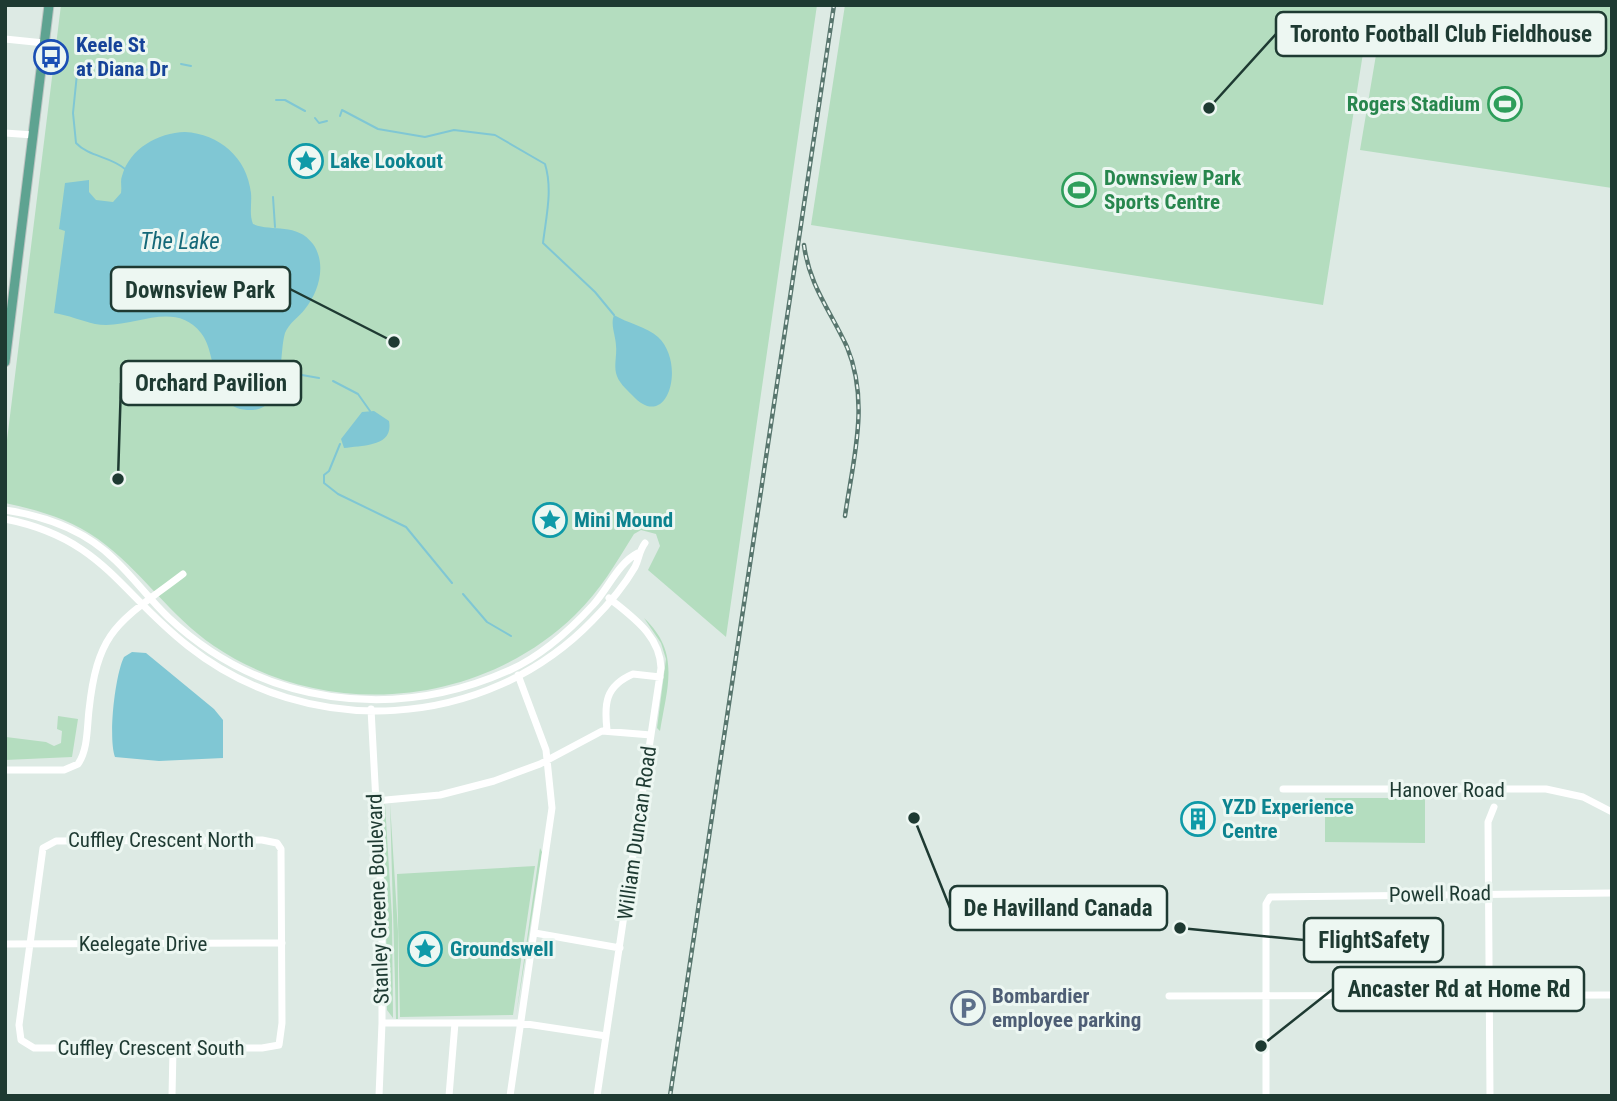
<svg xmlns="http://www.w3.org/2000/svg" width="1617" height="1101" font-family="'Roboto Condensed',sans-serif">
  <rect width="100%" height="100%" fill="#ddeae4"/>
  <path fill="#b4ddbf" d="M61,5H817L726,637L648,570L660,546L656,534L641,530L634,534C616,563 600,591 575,615C479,708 325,721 214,646C170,616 141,570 98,539C70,519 38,510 5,503V456Z
    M845,5H1612V188L1360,150L1377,49L1367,28L1323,305L811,225Z
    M644,618C681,653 667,687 660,731L657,728L666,659L661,643Z
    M58,716L78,719L72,757L5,760L6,737L46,742L54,746L61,743L62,731L57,729Z
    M1325,798H1425V843L1325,842Z
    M390,803L398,931V1019H396Z
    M385,804L392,917L393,1018L387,1010L386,909L380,810Z
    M540,848L542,852L516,1016Z
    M535,866L513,1015L400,1017L397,874Z"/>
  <path fill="#80c7d4" d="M185,132C219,134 247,157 251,193C252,204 249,214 253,224C271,232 297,222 313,244C327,264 319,292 305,309C299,317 289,323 285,333C278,357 287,413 247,410C208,407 219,355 201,333C173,298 131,331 95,324C82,321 68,315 54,313L65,231L59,229L65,183L89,180V192L96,200L113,202L121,193C122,186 120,181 122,176C130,148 158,133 185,132Z
    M614,315C627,323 647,327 658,337C687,364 667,434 632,395C626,389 618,382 616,373C614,365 617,355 616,346C616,336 610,325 614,315Z
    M374,411L389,421C394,447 362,445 344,448L341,439L362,412Z
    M132,652L146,653L214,709L223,720V758L159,761L115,757C108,738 115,675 124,657Z"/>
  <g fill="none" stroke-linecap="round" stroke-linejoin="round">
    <path stroke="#80c7d4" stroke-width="2" d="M181,64L191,66
      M276,100H285L305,111
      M340,116L342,110L378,129L425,137L454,130L495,135L545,164C553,190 546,217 543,243L595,292L614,315
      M315,118L319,123L327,121
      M125,169C110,156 89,157 76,143L73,113L78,64L122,72L163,68
      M273,197L275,227
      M279,371L319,378
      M333,381L358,394L370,411
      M340,444L329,471L324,475V483L338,494L406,527L452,583
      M463,594L487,622L511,636"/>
    <g stroke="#bcc4c2" stroke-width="11">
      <path id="major" d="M5,362L49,5"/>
    </g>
    <path stroke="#fff" stroke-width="7" d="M5,39L44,43
      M5,133L33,135
      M5,510C45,516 86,531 115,560C134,578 150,600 169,618C263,706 394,722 510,670C541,656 570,630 593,605C608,589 618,563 638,553
      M5,519C102,538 119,592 188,646C308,741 485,731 592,621C608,605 624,586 635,567C639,559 639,551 645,543
      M371,709L382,914V1023L379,1096
      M607,730C604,704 605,686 633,674L660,677
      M5,770H64L78,764C88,750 87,727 89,710C98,627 120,622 183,574
      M1283,789H1546L1583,797L1612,812
      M375,801L440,795L494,781L540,764L602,731L651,735
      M262,840L277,843L281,849L282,1023L279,1045L262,1048H34L21,1040L19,1025L43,848L56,841Z
      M535,933L620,948
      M5,944L282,943
      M1169,996L1612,995
      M382,1023H520L606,1036
      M172,1096L173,1049
      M449,1096L455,1023
      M510,1096L552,808L546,750L518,675
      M597,1096L661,668C660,635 632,617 609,598
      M1266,1096V904L1270,897L1612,893
      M1490,1096L1488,822L1494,807"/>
    <use href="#major" stroke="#5ea391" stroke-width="9"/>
    <g stroke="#58766e" stroke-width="4.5">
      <path id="rail" d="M804,245C809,285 831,312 847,347C870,402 853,460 845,516
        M670,1096L834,5"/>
    </g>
    <use href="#rail" stroke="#edf7f2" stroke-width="2" stroke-dasharray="5" stroke-linecap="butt"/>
  </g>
  <defs>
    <g id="bus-ring" transform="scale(1.75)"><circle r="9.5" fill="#edf7f2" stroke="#1a4fb4" stroke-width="1.5"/><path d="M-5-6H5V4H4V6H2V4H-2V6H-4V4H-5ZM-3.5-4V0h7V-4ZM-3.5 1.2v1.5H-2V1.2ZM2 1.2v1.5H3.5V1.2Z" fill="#1a4fb4"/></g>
    <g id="stadium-ring" transform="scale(1.75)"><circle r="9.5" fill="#edf7f2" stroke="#2e9e5b" stroke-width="1.5"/><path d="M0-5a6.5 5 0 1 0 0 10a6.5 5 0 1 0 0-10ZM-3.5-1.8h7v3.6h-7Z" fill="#2e9e5b"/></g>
    <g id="sight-ring" transform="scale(1.75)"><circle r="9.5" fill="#edf7f2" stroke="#0f9aa8" stroke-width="1.5"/><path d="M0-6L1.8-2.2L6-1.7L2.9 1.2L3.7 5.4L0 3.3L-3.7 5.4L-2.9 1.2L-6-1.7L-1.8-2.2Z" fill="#0f9aa8"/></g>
    <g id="building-ring" transform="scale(1.75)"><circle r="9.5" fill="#edf7f2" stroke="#0f9aa8" stroke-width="1.5"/><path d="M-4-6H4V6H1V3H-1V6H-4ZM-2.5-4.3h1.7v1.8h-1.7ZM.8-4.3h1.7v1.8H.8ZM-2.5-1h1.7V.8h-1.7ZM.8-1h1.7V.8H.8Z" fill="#0f9aa8"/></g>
    <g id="parking-ring" transform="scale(1.75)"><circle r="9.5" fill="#edf7f2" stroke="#5c6f8a" stroke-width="1.5"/><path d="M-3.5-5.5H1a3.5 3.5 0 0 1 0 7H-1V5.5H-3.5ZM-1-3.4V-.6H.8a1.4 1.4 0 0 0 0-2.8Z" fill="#5c6f8a"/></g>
  </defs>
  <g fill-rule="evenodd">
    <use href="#bus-ring" x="51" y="57"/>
    <use href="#stadium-ring" x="1505" y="104"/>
    <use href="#sight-ring" x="306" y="161"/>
    <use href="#stadium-ring" x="1079" y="190"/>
    <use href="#sight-ring" x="550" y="520"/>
    <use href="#building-ring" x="1198" y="819"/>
    <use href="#sight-ring" x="425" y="949"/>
    <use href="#parking-ring" x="968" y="1008"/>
  </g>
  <g text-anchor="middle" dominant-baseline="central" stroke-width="6" stroke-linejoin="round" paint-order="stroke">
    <g font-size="21" font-weight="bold" fill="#164399" stroke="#edf7f2" text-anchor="start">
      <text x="76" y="45">Keele St<tspan x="76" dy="24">at Diana Dr</tspan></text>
    </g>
    <g font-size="21" font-weight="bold" fill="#27864d" stroke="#edf7f2" text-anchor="end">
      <text x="1480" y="104">Rogers Stadium</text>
      <text x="1104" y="178" text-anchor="start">Downsview Park<tspan x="1104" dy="24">Sports Centre</tspan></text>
    </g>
    <g font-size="21" font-weight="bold" fill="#0d838f" stroke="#edf7f2" text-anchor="start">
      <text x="330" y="161">Lake Lookout</text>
      <text x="574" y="520">Mini Mound</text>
      <text x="1222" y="807">YZD Experience<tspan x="1222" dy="24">Centre</tspan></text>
      <text x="450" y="949">Groundswell</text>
    </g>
    <g font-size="21" fill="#1e3a32" stroke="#edf7f2">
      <text x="1447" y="790">Hanover Road</text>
      <text transform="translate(637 833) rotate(-82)">William Duncan Road</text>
      <text x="161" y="840">Cuffley Crescent North</text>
      <text transform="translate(1440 894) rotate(-1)">Powell Road</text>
      <text transform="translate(378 899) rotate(-92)">Stanley Greene Boulevard</text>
      <text x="143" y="944">Keelegate Drive</text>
      <text x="151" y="1048">Cuffley Crescent South</text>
    </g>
    <g font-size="21" font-weight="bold" fill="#4e5e75" stroke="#edf7f2" text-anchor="start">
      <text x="992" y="996">Bombardier<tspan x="992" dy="24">employee parking</tspan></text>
    </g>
    <g font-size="23" font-style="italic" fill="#156979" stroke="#edf7f2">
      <text x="180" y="241">The Lake</text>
    </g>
  </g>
  <path fill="none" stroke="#1e3a32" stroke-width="2.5" d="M1209 108L1276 34M394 342L290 289M118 479L121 383M914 818L950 908M1180 928L1304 940M1261 1046L1333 989"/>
  <g fill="#1e3a32" stroke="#edf7f2" stroke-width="2.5">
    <circle cx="1209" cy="108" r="7"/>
    <circle cx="394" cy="342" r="7"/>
    <circle cx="118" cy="479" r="7"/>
    <circle cx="914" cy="818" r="7"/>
    <circle cx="1180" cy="928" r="7"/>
    <circle cx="1261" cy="1046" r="7"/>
  </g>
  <g fill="#edf7f2" stroke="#1e3a32" stroke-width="2.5">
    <rect x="1276" y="12" width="330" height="44" rx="7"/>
    <rect x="111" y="267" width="179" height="44" rx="7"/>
    <rect x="121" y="361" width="180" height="44" rx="7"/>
    <rect x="950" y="886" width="217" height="44" rx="7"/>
    <rect x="1304" y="918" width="139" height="44" rx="7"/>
    <rect x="1333" y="967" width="251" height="44" rx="7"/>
  </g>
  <g font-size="23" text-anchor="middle" font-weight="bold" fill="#1e3a32">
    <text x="1441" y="42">Toronto Football Club Fieldhouse</text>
    <text x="200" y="298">Downsview Park</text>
    <text x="211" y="391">Orchard Pavilion</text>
    <text x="1058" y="916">De Havilland Canada</text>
    <text x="1374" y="948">FlightSafety</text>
    <text x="1459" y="997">Ancaster Rd at Home Rd</text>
  </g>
  <rect width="1617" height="1101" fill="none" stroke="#1e3a32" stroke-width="14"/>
</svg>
